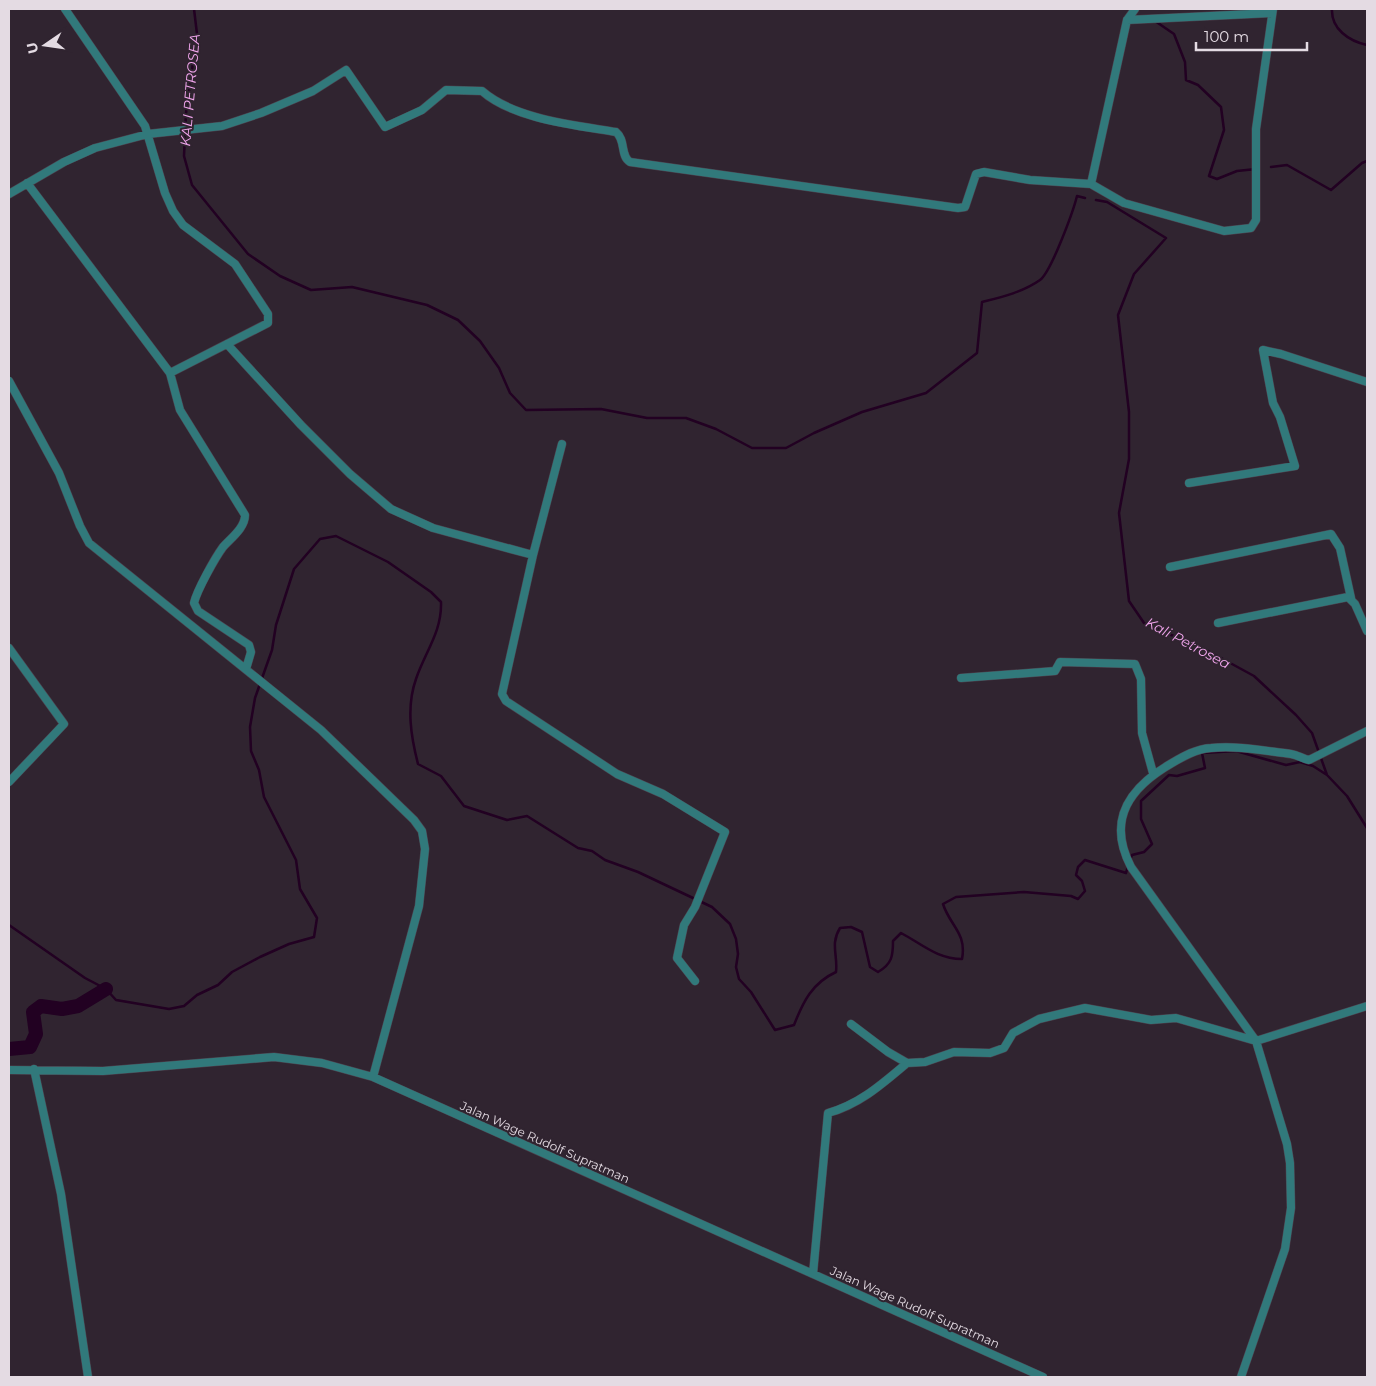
<svg xmlns="http://www.w3.org/2000/svg" width="1376" height="1386" font-family="Montserrat,sans-serif">
  <rect width="100%" height="100%" fill="#302430"/>
  <g fill="none" stroke-linecap="round" stroke-linejoin="round">
    <path stroke="#220122" stroke-width="2.5" d="M194,9L197,34L186,113L184,156L192,185L248,254L280,276L311,290L352,287L427,305L458,320L480,341L499,368L510,393L526,410L601,409L647,418H686L716,429L752,448H786L814,433L862,412L926,393L977,353L982,302C1002,297 1023,292 1040,280C1051,272 1073,212 1077,196L1085,198
      M1332,9C1331,29 1349,41 1367,45
      M1155,21L1174,34L1185,62L1186,80L1198,85L1221,107L1224,130L1209,176L1217,179L1237,171L1256,169
      M1271,167L1287,165L1331,190L1362,163L1367,161
      M1096,200L1107,202L1166,238L1134,274L1118,315L1129,412V459L1119,513L1129,601L1144,623L1210,652L1254,676L1296,715L1312,733L1327,775L1347,796L1367,828
      M1130,860L1132,855L1144,852L1152,844L1141,819V801L1169,775L1177,776L1205,768L1202,753L1236,751L1286,765L1300,762L1313,766L1327,775
      M9,925L85,978L106,989L116,1000L169,1009L184,1006L197,995L218,985L232,972L260,957L289,944L314,937L317,918L300,889L296,860L264,797L259,770L251,751L250,727L255,698L272,650L276,625L294,569L320,539L336,536L388,562L431,592L441,602C442,632 425,652 416,679C406,707 411,737 418,764L441,776L464,806L507,820L527,816L578,848L592,851L605,860L638,872L712,907L730,924L736,939L738,954L736,967L739,979L751,992L775,1030L794,1025C803,1002 812,983 836,972C838,955 830,944 840,928L851,927L862,932L870,967L878,972C892,964 893,956 893,941L901,933C922,944 937,959 962,959C967,933 950,926 943,904L956,897L1024,892L1071,896L1078,899L1085,891L1082,881L1076,875L1078,867L1085,860L1126,873L1128,866"/>
    <path stroke="#220122" stroke-width="14" d="M9,1049L30,1047L36,1034L33,1012L41,1006L62,1009L78,1006L106,989"/>
    <g stroke="#4d414d" stroke-width="9">
      <path id="minor" d="M1127,20L1272,13
        M27,183L170,373L268,323V314L235,264L183,225L173,211L165,193L145,126L65,9
        M1091,184L1127,20L1135,9
        M9,194L64,162L95,148L148,134L222,126L261,113L313,91L346,70L385,127L422,110L446,90L482,91C514,119 574,125 616,132C626,140 620,156 630,162L958,208L965,207L976,174L984,172L1030,180L1091,184L1124,203L1224,231L1251,228L1256,220V129L1273,9
        M227,344L301,425L350,474L391,509L433,528L533,555
        M170,373L180,410L245,515C245,528 231,538 223,547C215,558 197,590 194,603L198,611L249,645L251,652L246,669
        M9,381L59,473L80,526L89,543L321,730L414,820L422,831L425,849L419,906L373,1077
        M562,444L533,555L502,694L506,701L617,774L663,794L725,832L695,907L684,925L677,958L695,981
        M1189,483L1295,466L1280,417L1273,403L1263,350L1281,354L1367,382
        M1170,567L1331,534L1340,548L1351,598
        M1218,623L1348,597L1355,604L1367,631
        M9,648L64,724L9,782
        M961,678L1055,671L1060,662L1135,664L1141,679L1142,733L1153,773
        M851,1024L888,1052L907,1063L925,1062L954,1052L990,1053L1004,1048L1013,1033L1039,1019L1085,1008L1151,1020L1176,1018L1256,1041L1367,1006
        M34,1069L61,1194L88,1377
        M9,1070L103,1071L274,1057L322,1063L373,1077L1043,1377
        M813,1274L828,1113C860,1104 882,1084 907,1063
        M1241,1377L1285,1249L1291,1208L1290,1163L1287,1144L1256,1041L1131,867C1106,819 1130,787 1172,763C1184,756 1196,749 1211,748C1236,745 1266,751 1291,754C1298,755 1303,759 1309,760L1367,731"/>
    </g>
    <use href="#minor" stroke="#31797b" stroke-width="8"/>
  </g>
  <g text-anchor="middle" dominant-baseline="central" stroke-width="4" stroke-linejoin="round" paint-order="stroke">
    <g font-size="12" fill="#e4dbe3" stroke="#302430">
      <text transform="translate(545 1142) rotate(24)">Jalan Wage Rudolf Supratman</text>
      <text transform="translate(915 1307) rotate(24)">Jalan Wage Rudolf Supratman</text>
    </g>
    <g font-size="14" font-style="italic" fill="#f2a6ee" stroke="#302430">
      <text transform="translate(190 90) rotate(-85)">KALI PETROSEA</text>
      <text transform="translate(1188 643) rotate(28)">Kali Petrosea</text>
    </g>
  </g>
  <rect width="1376" height="1386" fill="none" stroke="#e4dbe3" stroke-width="20"/>
  <g transform="translate(45 45) rotate(257)" stroke="#302430" stroke-width="4" paint-order="stroke">
  <path d="M0-4L9 19L0 12L-9 19Z" fill="#e4dbe3"/>
  <text y="-8" font-size="14" font-weight="bold" text-anchor="middle" fill="#e4dbe3">U</text>
  </g>
  <path d="M1196 42v8h111v-8" fill="none" stroke="#e4dbe3" stroke-width="2.5"/>
  <text x="1204" y="42" font-size="15" fill="#e4dbe3" stroke="#302430" stroke-width="4" paint-order="stroke">100 m</text>
</svg>
